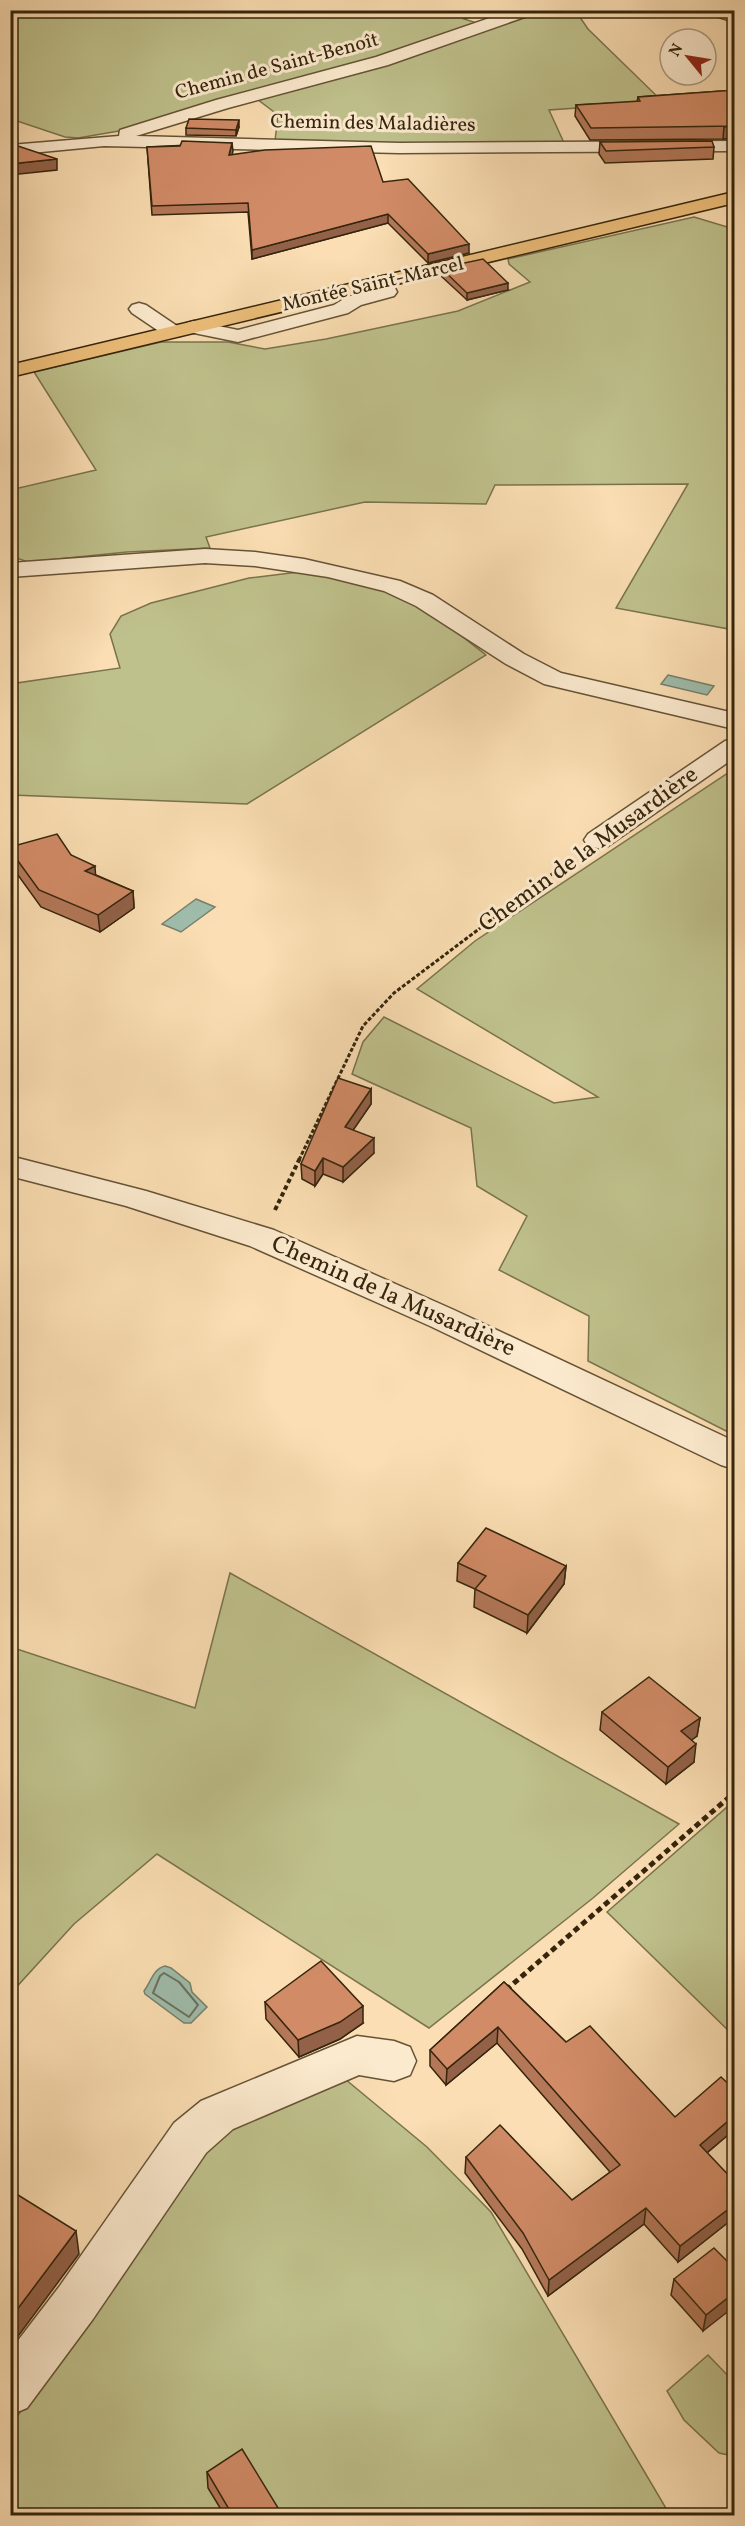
<svg xmlns="http://www.w3.org/2000/svg" width="745" height="2526" font-family="Vollkorn,serif">
  <rect width="100%" height="100%" fill="#fbdeb3"/>
  <filter id="stains"><feTurbulence type="fractalNoise" baseFrequency=".00333" numOctaves="4"/><feColorMatrix values="0 0 0 0 .2 0 0 0 0 .09 0 0 0 0 .02 0 0 0 .5 -.17"/></filter>
  <radialGradient id="worn" r=".72"><stop offset=".6" stop-color="#630" stop-opacity="0"/><stop offset="1" stop-color="#630" stop-opacity=".3"/></radialGradient>
  <path fill="#bfc18c" stroke="#7a734c" stroke-width="1.5" d="M575,10L588,29L663,102L549,110L565,145L275,141L278,115L257,99L357,71L542,11Z
    M11,11H488L464,19L477,23L440,39L119,131L78,138L65,137L11,119Z
    M694,217L734,229V630L616,608L688,484L495,485L486,504L365,502L206,537L210,548L127,552L28,562L11,556L10,490L96,470L34,372L161,342H228L265,349L326,339L458,311L530,282L509,264L508,259Z
    M307,571C340,579 375,584 406,599C435,614 460,635 486,655L247,804L11,795L10,684L120,668L110,634L121,616L151,603L249,578Z
    M734,769V1435L588,1361L589,1316L499,1270L527,1216L477,1186L471,1128L352,1074L363,1042L384,1017L554,1103L598,1097L417,989L475,941Z
    M230,1573L679,1824L593,1898L429,2028L157,1854L74,1924L11,1993V1647L195,1708Z
    M734,1801V2036L607,1912Z
    M339,2074L427,2147L491,2212L670,2515L11,2516V2425L218,2135Z
    M708,2355L734,2382V2456L719,2453L684,2420L667,2391Z"/>
  <path fill="#9fbcab" stroke="#75806b" stroke-width="1.5" d="M668,675L714,686L707,695L661,684Z
    M196,899L215,907L181,932L162,924Z
    M165,1966L171,1968L190,1983L192,1992L207,2007L191,2023H184L145,1994L144,1991C151,1982 153,1969 165,1966Z"/>
  <g fill="none" stroke-linecap="round" stroke-linejoin="round">
    <path stroke="#6a705c" stroke-width="2" d="M164,1973L179,1982L198,2005L189,2017L153,1993L160,1976Z"/>
    <g stroke="#665336" stroke-width="3">
      <path id="minor" d="M513,10H538L536,13L388,65L228,108L136,136L399,143L734,141V151L399,153L104,146L10,155V145L119,136L120,130L216,100L376,57Z
        M705,10L734,12V22L707,13Z
        M383,276L390,278L397,292L394,296L361,305L348,313L245,340L238,342L194,333L187,331L184,327L187,323L194,321L238,330L334,305L347,297L376,289L373,282L376,278Z
        M139,303L146,305L180,328L183,332L180,336H166L132,313L129,309L132,305Z
        M205,549L255,552L304,559L400,581L433,595L524,654L561,673L734,713V729L544,684L506,664L416,606L384,591L328,577L255,566L205,563L10,577V563Z
        M734,739V758L608,846L598,848L588,846L584,840L588,834L725,741Z
        M10,1156L146,1191L274,1230L454,1310L734,1441V1469L721,1465L430,1326L250,1246L126,1206L10,1176Z
        M357,2036L394,2041L410,2047L416,2061L410,2075L394,2081L359,2075L233,2129L206,2153L93,2319L27,2408L10,2415V2351L59,2287L174,2123L201,2101Z"/>
    </g>
    <g stroke="#35250c" stroke-width="3">
      <path id="major" d="M734,192V203L10,377V365Z"/>
    </g>
    <path stroke="#35250c" stroke-width="3" stroke-dasharray="4 2" stroke-linecap="butt" d="M299,1160L363,1026L394,993L572,859"/>
    <path stroke="#35250c" stroke-width="4" stroke-dasharray="4.5 3" stroke-linecap="butt" d="M275,1210L300,1158"/>
    <path stroke="#35250c" stroke-width="5" stroke-dasharray="6 4" stroke-linecap="butt" d="M506,1990L734,1793"/>
    <use href="#minor" fill="#fceace" fill-rule="evenodd"/>
    <use href="#major" fill="#eebf7a" fill-rule="evenodd"/>
  </g>
  <path fill="#b47859" stroke="#35250c" stroke-width="1.5" d="M735,90V138L723,139L590,140L575,116L576,105L637,102L638,97Z
    M239,127L236,136L186,135V128Z
    M600,142L714,147L713,159L605,163L599,154Z
    M232,143V155L383,182L469,253L428,263L388,223L252,259L248,212L152,215L147,147Z
    M441,268L508,290L467,300L441,276Z
    M10,847L71,855L96,875L133,891L134,908L100,932L41,907L10,864Z
    M371,1089V1104L353,1130L374,1153L343,1182L323,1174L315,1186L302,1179L301,1164Z
    M458,1563L566,1566L564,1584L527,1633L474,1607L475,1589L457,1581Z
    M602,1712L700,1718L697,1736L691,1740L694,1762L666,1784L600,1730Z
    M504,1982L566,2042L675,2117L735,2090V2129L707,2153L735,2182V2217L678,2262L644,2224L548,2296L522,2249L465,2173L466,2157L572,2200L610,2172L497,2043L446,2085L430,2066V2050Z
    M265,2002L363,2023L340,2039L299,2057L266,2019Z
    M735,2269L703,2331L671,2295L674,2279Z
    M207,2472L283,2516H225L208,2488Z"/>
  <path fill="#926148" stroke="#35250c" stroke-width="1.5" d="M239,120V127L236,136V130Z
    M735,126V138L723,139L724,127Z
    M232,143L233,151L230,164L229,155Z
    M57,159V170L10,175V164Z
    M388,214V223L252,259V250Z
    M469,244V253L428,263V254Z
    M508,283V290L467,300V293Z
    M95,866L96,882L85,871Z
    M133,891L134,908L100,932L98,915Z
    M371,1089V1104L345,1142V1127Z
    M374,1138V1153L343,1182V1167Z
    M323,1158V1174L315,1186V1171Z
    M566,1566L564,1584L527,1633L528,1615Z
    M700,1718L697,1736L679,1749L681,1731Z
    M696,1744L694,1762L666,1784L668,1767Z
    M363,2006V2023L340,2039L299,2057L298,2040Z
    M498,2027L497,2043L446,2085L447,2069Z
    M735,2115V2129L697,2161L700,2145Z
    M735,2204V2217L678,2262L680,2246Z
    M646,2208L644,2224L548,2296L549,2280Z
    M76,2231L79,2254L10,2347V2319Z
    M735,2292V2306L703,2331L706,2315Z"/>
  <path fill="#d18b67" stroke="#35250c" stroke-width="1.5" d="M735,90V126L591,128L576,105L640,101L638,97Z
    M189,119L239,120L236,130L186,128Z
    M182,141L232,143L229,155L265,150L371,146L383,182L408,179L469,244L428,254L388,214L252,250L248,203L152,206L147,147L180,146Z
    M712,141L714,147L606,151L600,142Z
    M10,146H18L57,159L10,164Z
    M483,259L508,283L467,293L441,268Z
    M57,834L71,855L95,866L85,871L133,891L98,915L39,890L10,850V847Z
    M338,1078L371,1089L345,1127L374,1138L343,1167L323,1158L315,1171L301,1164Z
    M486,1528L566,1566L528,1615L475,1589L486,1576L458,1563Z
    M649,1677L700,1718L681,1731L696,1744L668,1767L602,1712Z
    M321,1961L363,2006L340,2022L298,2040L265,2002Z
    M504,1982L566,2042L590,2026L675,2117L721,2077L735,2090V2115L700,2145L735,2182V2204L680,2246L646,2208L549,2280L523,2233L466,2157L500,2125L572,2200L620,2165L498,2027L447,2069L430,2050Z
    M10,2190L76,2231L10,2319Z
    M714,2248L735,2269V2292L706,2315L674,2279Z
    M242,2449L283,2516H233L207,2472Z"/>
  <g text-anchor="middle" dominant-baseline="central" stroke-width="6" stroke-linejoin="round" paint-order="stroke">
    <g font-size="20" fill="#35250c" stroke="#fceace">
      <text transform="translate(277 67) rotate(-15)">Chemin de Saint-Benoît</text>
      <text transform="translate(373 124) rotate(1)">Chemin des Maladières</text>
      <text transform="translate(373 285) rotate(-13)">Montée Saint-Marcel</text>
    </g>
    <g font-size="24" fill="#35250c" stroke="#fceace">
      <text transform="translate(589 850) rotate(-36)">Chemin de la Musardière</text>
      <text transform="translate(393 1297) rotate(24)">Chemin de la Musardière</text>
    </g>
  </g>
  <rect width="745" height="2526" fill="none" stroke="#fbdeb3" stroke-width="36"/>
  <rect x="12" y="12" width="721" height="2502" fill="none" stroke="#35250c" stroke-width="3"/>
  <rect x="18" y="18" width="709" height="2490" fill="none" stroke="#35250c" stroke-width="1.5"/>
  <g transform="translate(688 57) rotate(300)"><circle r="28" fill="#fceace" stroke="#ac9b80" stroke-width="1.5"/>
  <path d="M0-4.5L10 22L0 15L-10 22Z" fill="#8f2418"/>
  <text y="-9" font-size="16" font-weight="bold" text-anchor="middle" fill="#35250c">N</text>
  </g>
  <rect width="100%" height="100%" filter="url(#stains)"/>
  <rect width="100%" height="100%" fill="url(#worn)"/>
</svg>
